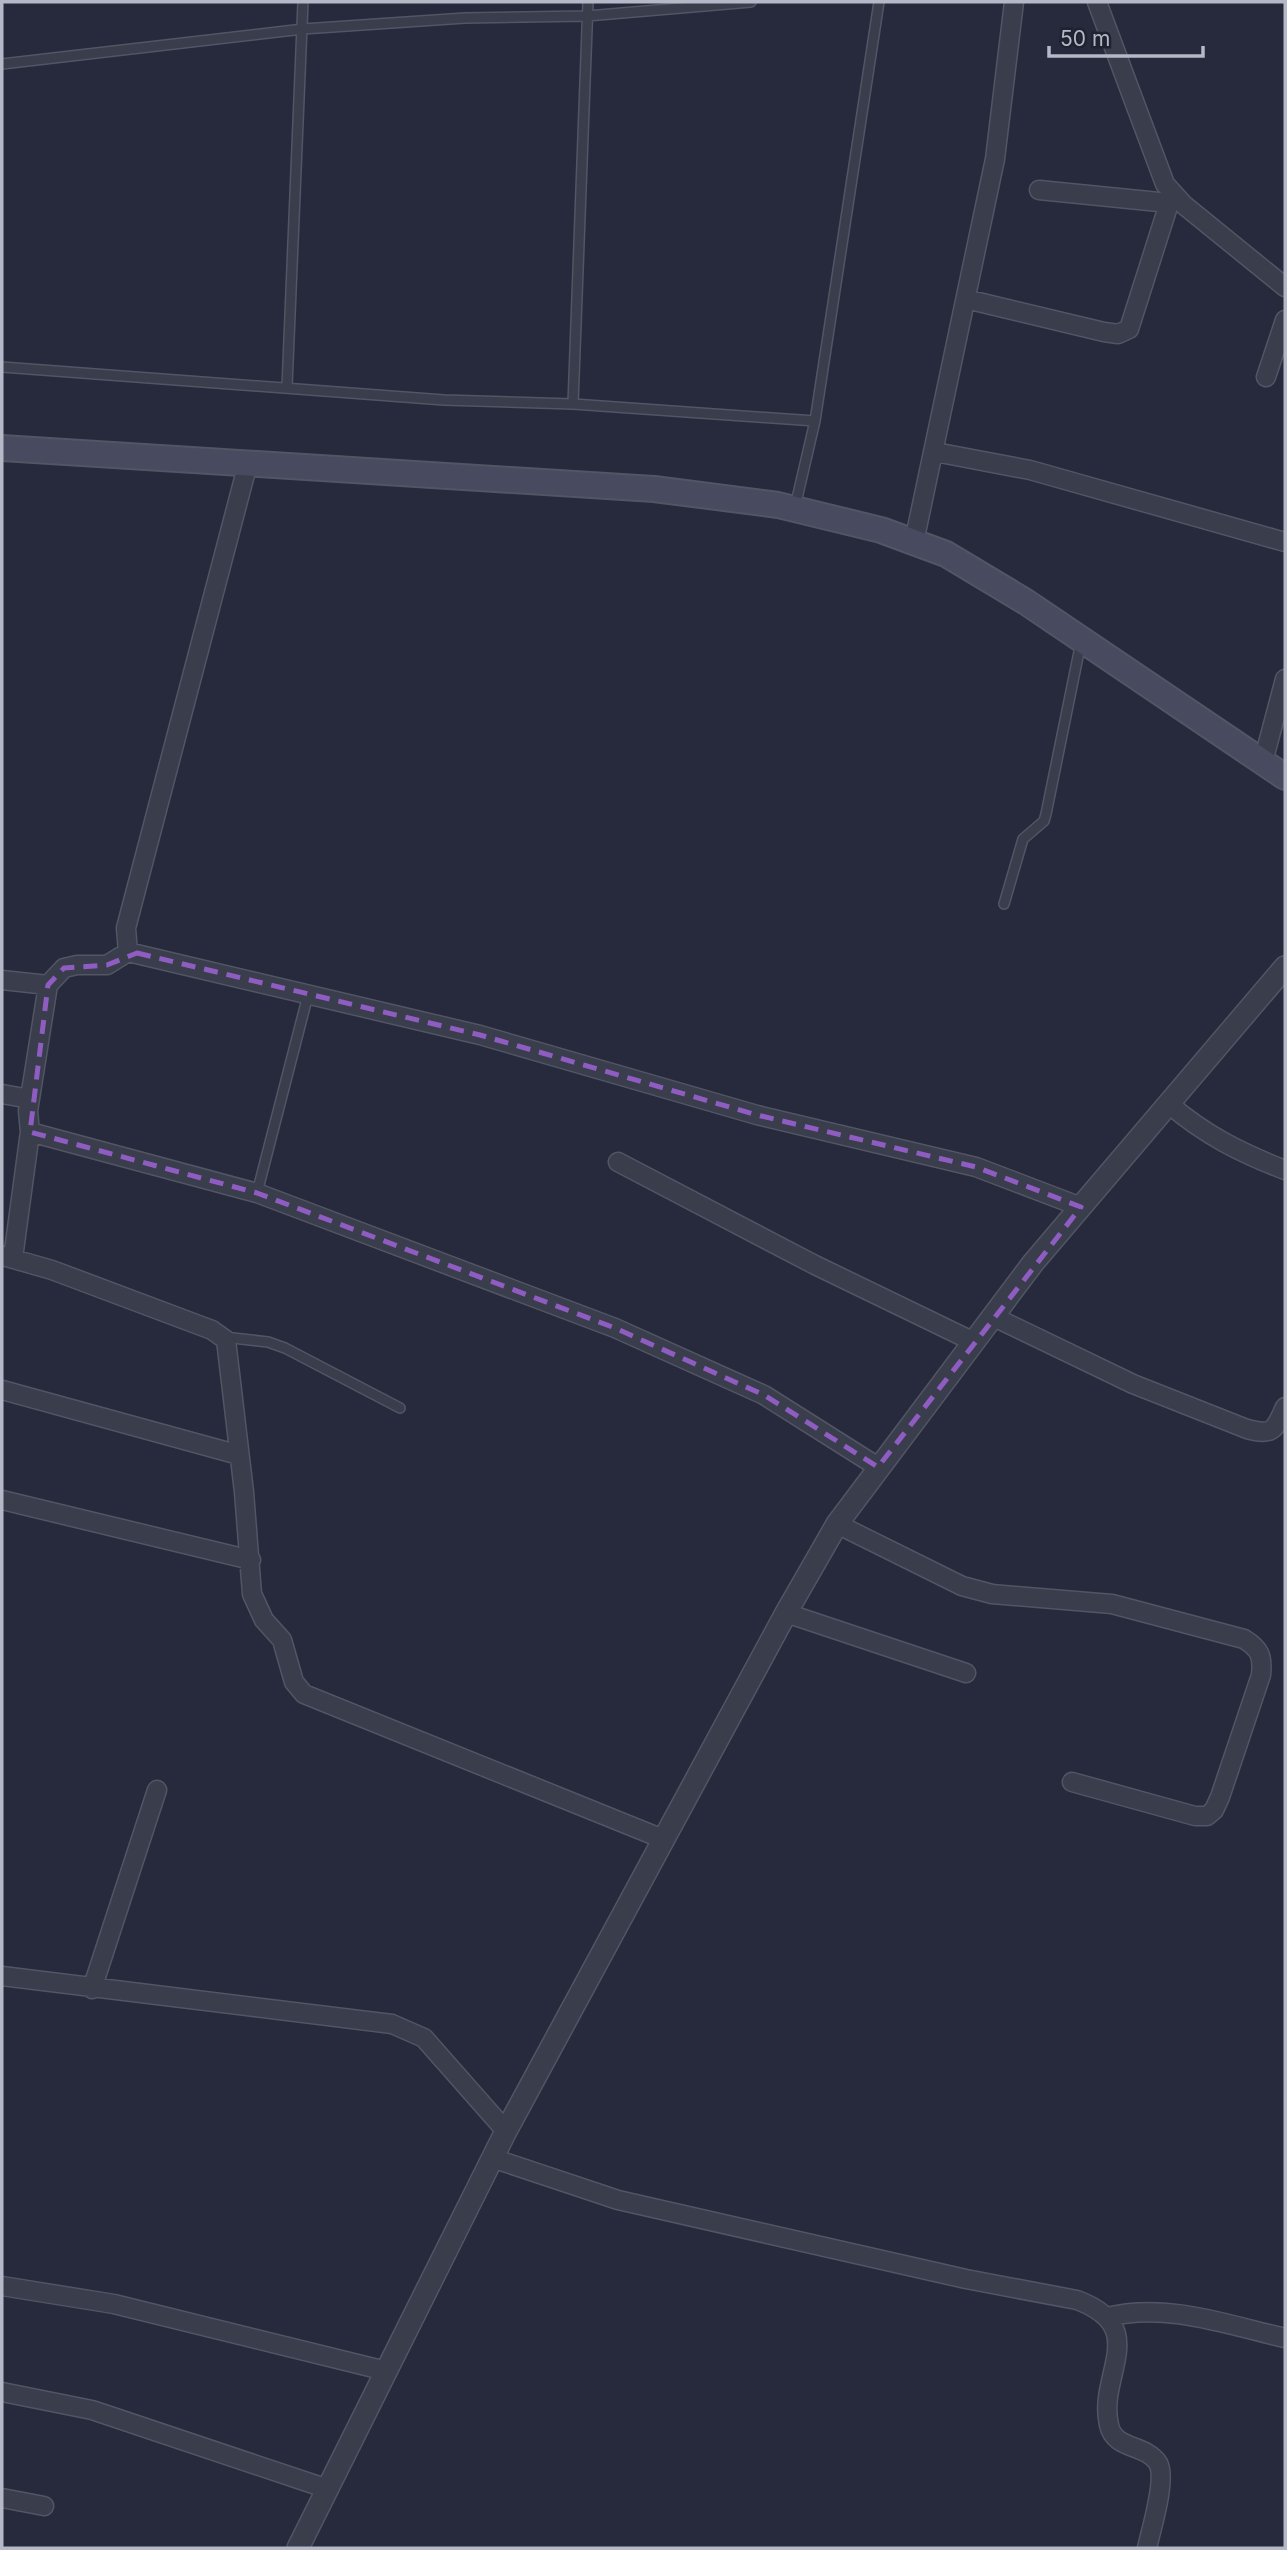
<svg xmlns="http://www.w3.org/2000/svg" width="1287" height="2550" font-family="Inter,sans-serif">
  <rect width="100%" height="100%" fill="#262a3c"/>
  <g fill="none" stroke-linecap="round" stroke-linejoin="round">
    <g stroke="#515564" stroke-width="12">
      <path id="service" d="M2,64L303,29L465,18L587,16L751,2
        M2,367L444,400L573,404L815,421
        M287,387L303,2
        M573,404L588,2
        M795,507L815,421L879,2
        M1004,904L1023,839L1044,821L1046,814L1081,642
        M257,1193L308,995
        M224,1337L268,1342L285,1348L400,1408"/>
    </g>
    <g stroke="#515564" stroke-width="21">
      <path id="minor" d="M1097,2L1165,184L1184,205L1285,287
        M1039,190L1169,203
        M966,299L1104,332L1118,334L1129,329L1172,194
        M1266,377L1285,320
        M935,452L1030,470L1285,542
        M914,542L995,159L1014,2
        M1263,762L1285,679
        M128,952L126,928L248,463
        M2,980L48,985
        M2,1094L30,1099
        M1169,1104C1205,1135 1241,1153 1285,1170
        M30,1132L257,1193L615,1328L764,1395L878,1467
        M618,1162L815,1265L972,1341
        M3,1256L52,1270L212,1330L226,1340L244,1492L252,1594L264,1620L282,1640L294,1682L304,1694L663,1839
        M13,1258L30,1132L28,1111L48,985L64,968L77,965H107L128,952L480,1035L757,1115L976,1167L1081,1207
        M992,1316L1133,1384L1247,1429C1273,1436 1275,1430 1285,1407
        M2,1390L239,1455
        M2,1500L251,1560
        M837,1524L962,1586L992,1594L1112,1604L1244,1639C1260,1649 1263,1656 1261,1675L1220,1797L1214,1810L1207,1816H1195L1072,1782
        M786,1613L966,1673
        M2,1976L392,2024L424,2038L506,2131
        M92,1989L157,1790
        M492,2158L618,2200L966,2279L1077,2300C1152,2328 1097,2375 1109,2425C1114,2450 1146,2444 1158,2463C1167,2479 1151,2530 1147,2548
        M2,2286L114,2304L386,2371
        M1107,2317C1166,2302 1228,2325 1285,2338
        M2,2392L92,2410L328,2489
        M2,2498L44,2506"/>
    </g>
    <g stroke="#515564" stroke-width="24">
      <path id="tertiary" d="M298,2548L506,2131L786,1613L837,1524L1033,1263L1285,967"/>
    </g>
    <g stroke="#515564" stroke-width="28">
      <path id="secondary" d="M2,448L654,489L778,505L881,530L946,554L1026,602L1285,777"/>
    </g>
    <use href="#service" stroke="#393d4c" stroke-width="9"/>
    <use href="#minor" stroke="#393d4c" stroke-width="18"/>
    <use href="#tertiary" stroke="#393d4c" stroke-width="21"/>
    <use href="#secondary" stroke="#484b5f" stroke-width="24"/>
  </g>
  <path fill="none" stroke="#8f5dc2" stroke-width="5" stroke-dasharray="14 9" stroke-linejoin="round" d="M137,953L480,1035L757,1115L976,1167L1081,1207L878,1467L764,1395L615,1328L257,1193L30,1132L48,985L64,968L107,965Z"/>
  <rect width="1287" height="2550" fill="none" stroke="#b5b8c7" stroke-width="7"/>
  <path d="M1049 46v10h154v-10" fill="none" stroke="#b5b8c7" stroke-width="3.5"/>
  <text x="1060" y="46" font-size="21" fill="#b5b8c7" stroke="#1e2231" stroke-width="5" paint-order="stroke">50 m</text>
</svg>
